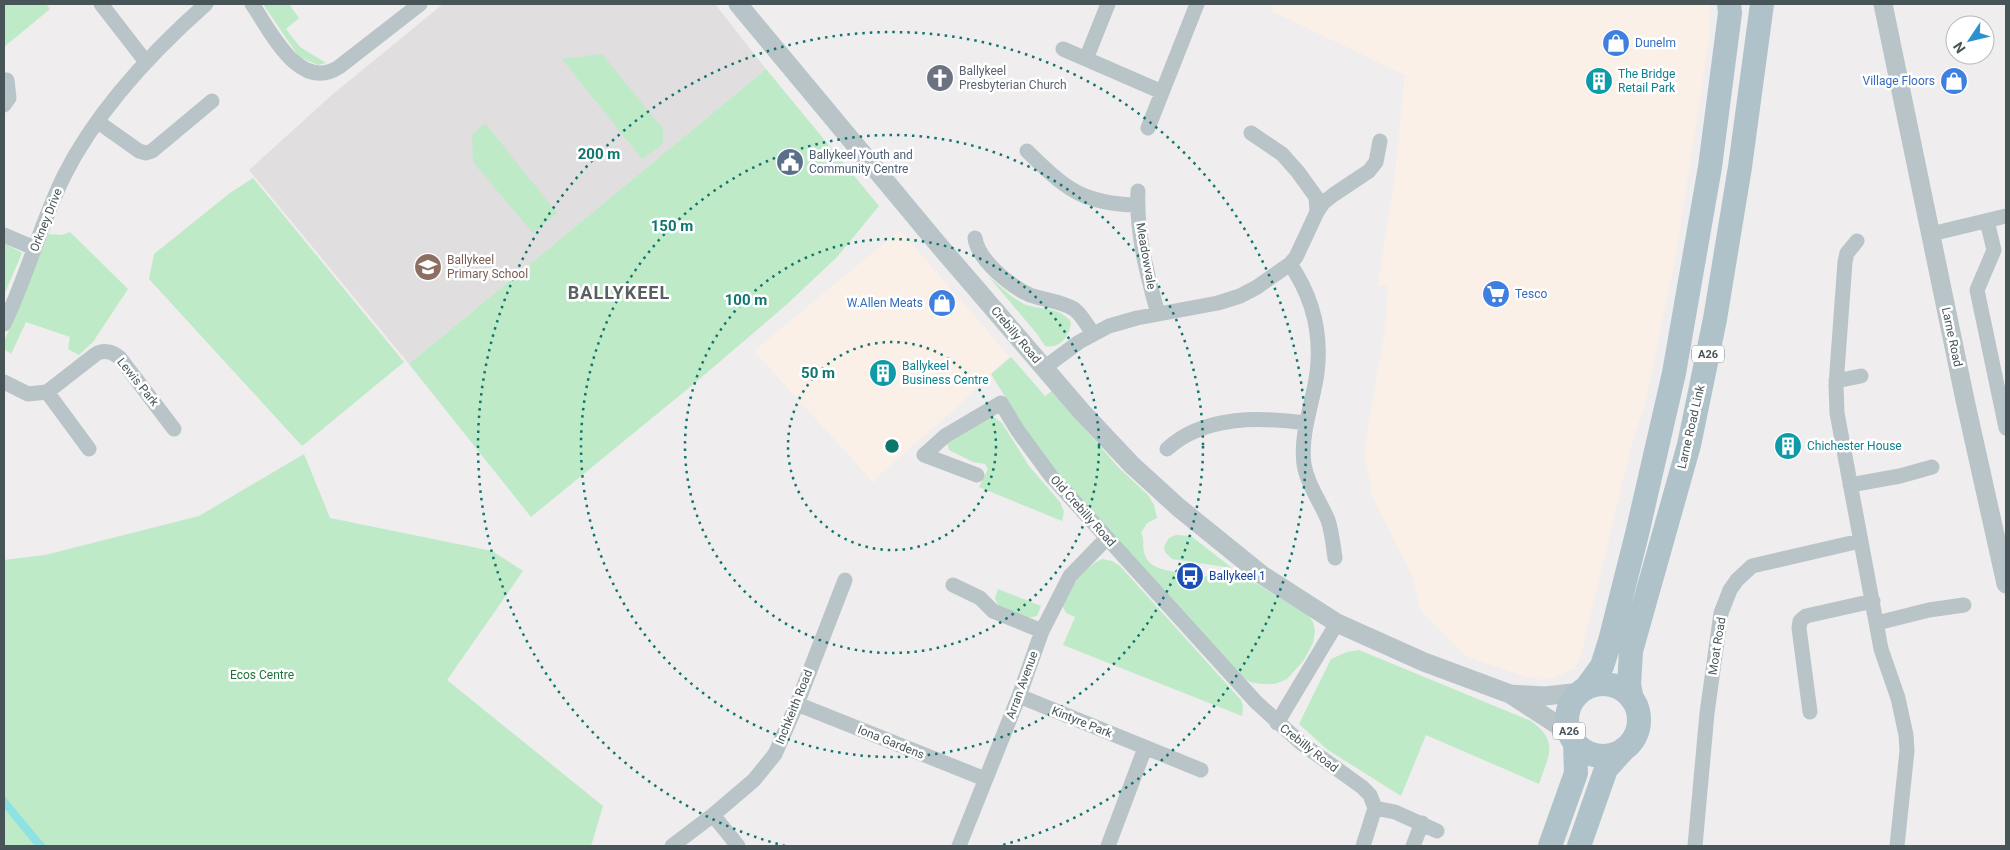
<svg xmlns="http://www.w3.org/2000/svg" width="2010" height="850" font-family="Roboto,sans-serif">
  <rect width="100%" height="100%" fill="#efeded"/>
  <path fill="#faf0e7" d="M1274,4H1710L1709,40L1676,255L1645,405L1635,433L1614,517L1580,659L1575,668L1556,677L1544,680L1530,678L1465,656L1421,611L1412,576L1372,496L1364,450L1385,330L1388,287L1378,285L1395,173L1405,75L1271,11Z
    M900,230L1009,356L959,405L877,477L874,483L754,351Z"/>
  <path fill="#e0dedf" d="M443,4H715L766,69L409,364L249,170L333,94Z"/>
  <path fill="#beeac7" d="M4,4H46L50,9L4,47Z
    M263,4H289L299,18L286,29L300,47L326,63L318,65L299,57Z
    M602,54L663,129V144L642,159L562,59Z
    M766,69L879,206L837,257L785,306L690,387L531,517L409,364Z
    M485,123L557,213L533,233L473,162L472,135Z
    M253,178L404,362L302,446L149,279L154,254L230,193Z
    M70,232L128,289L93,342L79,355L68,349L70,337L26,322L11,354L4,349V342L48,234L62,235Z
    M4,243L22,253L4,295Z
    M989,277C1000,286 1012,298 1024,304C1040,311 1058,305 1071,322C1070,336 1060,349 1045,346L1037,334Z
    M1011,357L1045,396L1052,391L1118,467L1148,495L1154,505L1157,518L1147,523L1141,533C1145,540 1142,545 1144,552C1147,567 1163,570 1176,572L1175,578L1194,581L1195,575L1252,581L1308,615L1313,622L1315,631L1313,643L1304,660L1287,679L1275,684H1261L1250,682L1243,677L1066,483L1032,440L991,374Z
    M987,418H995L1002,423L1029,466L1060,502L1064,512L1062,521L979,487L988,469L985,464L973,462L949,450L947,443Z
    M304,454L330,518L492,551L523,571L447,680L603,806L591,846H4V560L45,555L199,516Z
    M1176,535L1191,536L1232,568L1172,559L1165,552L1164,546L1169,538Z
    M1102,559L1112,561L1120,566L1241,700L1243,706L1242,716L1063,645L1075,617L1066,613L1062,605C1071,586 1083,568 1102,559Z
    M998,589L1041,606L1037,616L1028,618L998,605L995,598Z
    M1359,650L1531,721C1560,742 1548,756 1539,784L1426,735L1401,796L1328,750L1299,724L1331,659L1347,652Z"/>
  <path fill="#8fe2e3" d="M4,795L6,798L46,846H35L4,808Z"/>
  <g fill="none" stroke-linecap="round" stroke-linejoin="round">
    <path stroke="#b9c4c8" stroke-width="15" d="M101,4L146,62
      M252,4C270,30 299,93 339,67L420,4
      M1063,49L1162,92
      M1086,59L1108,4
      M4,105L9,98L7,80
      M98,122L139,151L146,153L152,151L212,101
      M1148,128L1197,4
      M1027,151C1066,189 1082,204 1138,205
      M1138,191C1136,233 1147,274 1158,314
      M1317,212L1323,203L1333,195L1369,171L1376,162L1380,141
      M1987,221L1994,250L1977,290L2006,428
      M1931,234L2006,216
      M4,235L34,248
      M975,238C978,260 1010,286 1030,295C1044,300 1061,301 1074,309C1082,315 1087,326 1093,333
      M1857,241L1847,253L1845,262L1836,385L1837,413L1881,649L1898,698L1906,735L1907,751L1897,846
      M1290,264C1312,296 1322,333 1317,373C1313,403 1300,433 1304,464C1307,484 1320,501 1328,520C1332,532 1333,545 1335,558
      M4,324C27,276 41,223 64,176C96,112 153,51 206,4
      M1044,368L1079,342L1109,326L1137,318L1218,303L1240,296L1257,287L1290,264L1296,257L1317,212L1316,197L1298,172L1282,154L1251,133
      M1836,381L1861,376
      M4,382L28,394L47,392L96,354C104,349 113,352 120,358L174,429
      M47,392L89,449
      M1167,449C1204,415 1260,417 1306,423
      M977,475L924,455L945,436L1001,403L1018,431L1051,476L1256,702L1301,743L1362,787L1370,795L1375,808
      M1850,485L1900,476L1932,467
      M953,585L980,598L993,611L1042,631
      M1877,623L1929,610L1964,605
      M1019,696L1201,770
      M797,704L985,779
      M1810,712L1799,628L1800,621L1806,616L1873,601
      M1277,723L1337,623
      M1375,808L1395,812L1437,831
      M713,815L754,780L775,754L797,704L845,580
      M672,846L713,815L738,846
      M959,846L1019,696L1042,631L1070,576L1107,538
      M1108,846L1145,748
      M1363,846L1375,808
      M1413,846L1422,823
      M1695,846L1707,713L1721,613L1730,590L1737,580L1752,566L1860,541"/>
    <path stroke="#b9c4c8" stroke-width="19" d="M738,4L937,243L1082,412L1132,465L1178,507L1262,575L1337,623L1424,662L1510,694L1570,733
      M1883,4L1965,400L2006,584
      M1510,694L1545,696L1581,692"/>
    <path stroke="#afc2ca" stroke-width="24" d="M1567 720a36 36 0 1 1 72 0a36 36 0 1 1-72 0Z
      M1586,688L1602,666L1610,641L1637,534L1674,373L1710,167L1730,13L1729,4
      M1632,699L1629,685L1631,651L1689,445L1715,319L1740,167L1762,4
      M1550,846L1576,773L1575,742
      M1579,846L1606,769L1624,749"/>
  </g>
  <g fill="none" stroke="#0f766e" stroke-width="2.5" stroke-dasharray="2.5 5">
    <circle cx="892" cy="446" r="104"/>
    <circle cx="892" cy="446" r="207"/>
    <circle cx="892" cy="446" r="311"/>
    <path d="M785 846A414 414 0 1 1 999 846"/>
  </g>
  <defs>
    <g id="shop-disc" transform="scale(1.4375)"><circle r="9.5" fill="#3f7fe0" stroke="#fff"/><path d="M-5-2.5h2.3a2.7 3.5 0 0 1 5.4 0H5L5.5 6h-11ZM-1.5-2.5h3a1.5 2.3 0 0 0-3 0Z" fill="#fff"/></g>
    <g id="church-disc" transform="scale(1.4375)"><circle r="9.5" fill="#6b7280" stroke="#fff"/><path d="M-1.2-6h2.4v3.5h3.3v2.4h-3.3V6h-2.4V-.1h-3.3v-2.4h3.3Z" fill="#fff"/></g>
    <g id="building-disc" transform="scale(1.4375)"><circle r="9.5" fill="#0f9aa8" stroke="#fff"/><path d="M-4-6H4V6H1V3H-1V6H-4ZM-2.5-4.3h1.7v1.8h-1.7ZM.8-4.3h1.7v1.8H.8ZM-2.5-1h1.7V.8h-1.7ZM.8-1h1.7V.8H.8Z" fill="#fff"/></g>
    <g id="civic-disc" transform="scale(1.4375)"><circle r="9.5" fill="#5c6f8a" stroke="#fff"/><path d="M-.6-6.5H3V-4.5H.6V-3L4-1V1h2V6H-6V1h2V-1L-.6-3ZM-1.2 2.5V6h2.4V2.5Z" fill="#fff"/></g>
    <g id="school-disc" transform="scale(1.4375)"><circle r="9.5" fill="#8d6e63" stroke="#fff"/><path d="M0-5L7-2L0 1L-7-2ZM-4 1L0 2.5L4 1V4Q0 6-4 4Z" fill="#fff"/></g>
    <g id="supermarket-disc" transform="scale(1.4375)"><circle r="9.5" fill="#3f7fe0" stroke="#fff"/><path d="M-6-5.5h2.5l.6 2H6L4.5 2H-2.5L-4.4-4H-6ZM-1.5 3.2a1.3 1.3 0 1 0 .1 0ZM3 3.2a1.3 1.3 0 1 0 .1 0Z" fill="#fff"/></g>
    <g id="bus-disc" transform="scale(1.4375)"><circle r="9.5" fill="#1a4fb4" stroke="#fff"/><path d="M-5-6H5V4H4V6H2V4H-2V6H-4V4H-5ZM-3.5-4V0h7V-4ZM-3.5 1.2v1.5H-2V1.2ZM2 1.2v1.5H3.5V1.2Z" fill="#fff"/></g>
  </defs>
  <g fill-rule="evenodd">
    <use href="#shop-disc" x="1616" y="43"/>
    <use href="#church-disc" x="940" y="78"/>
    <use href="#building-disc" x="1599" y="81"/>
    <use href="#shop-disc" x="1954" y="81"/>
    <use href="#civic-disc" x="790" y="162"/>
    <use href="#school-disc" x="428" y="267"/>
    <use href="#supermarket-disc" x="1496" y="294"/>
    <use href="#shop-disc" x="942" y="303"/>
    <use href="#building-disc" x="883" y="373"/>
    <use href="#building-disc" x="1788" y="446"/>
    <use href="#bus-disc" x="1190" y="576"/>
  </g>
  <g text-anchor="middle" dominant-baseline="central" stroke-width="5" stroke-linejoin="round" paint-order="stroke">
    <g fill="#fff" stroke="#7e878a" stroke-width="1">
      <rect x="1692" y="345.5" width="32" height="17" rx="4"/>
      <rect x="1553" y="722.5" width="32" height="17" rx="4"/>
    </g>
    <g font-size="11" font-weight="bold" fill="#475458">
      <text x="1708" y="354">A26</text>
      <text x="1569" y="731">A26</text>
    </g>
    <g font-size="12" fill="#366cbe" stroke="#fff" text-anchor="start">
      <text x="1635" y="43">Dunelm</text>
      <text x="1935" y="81" text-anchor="end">Village Floors</text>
      <text x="1515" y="294">Tesco</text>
      <text x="923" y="303" text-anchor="end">W.Allen Meats</text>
    </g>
    <g font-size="12" fill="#5b616d" stroke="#fff" text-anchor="start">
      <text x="959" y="71">Ballykeel<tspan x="959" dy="14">Presbyterian Church</tspan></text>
    </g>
    <g font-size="12" fill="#0d838f" stroke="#fff" text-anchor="start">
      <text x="1618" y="74">The Bridge<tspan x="1618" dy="14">Retail Park</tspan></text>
      <text x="902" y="366">Ballykeel<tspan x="902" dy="14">Business Centre</tspan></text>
      <text x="1807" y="446">Chichester House</text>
    </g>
    <g font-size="12" fill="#4e5e75" stroke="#fff" text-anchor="start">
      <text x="809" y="155">Ballykeel Youth and<tspan x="809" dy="14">Community Centre</tspan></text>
    </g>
    <g font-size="12" fill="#475458" stroke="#fff">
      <text transform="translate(46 220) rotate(-68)">Orkney Drive</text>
      <text transform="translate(1146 256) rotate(80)">Meadowvale</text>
      <text transform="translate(1016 335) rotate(50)">Crebilly Road</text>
      <text transform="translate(1952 337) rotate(78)">Larne Road</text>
      <text transform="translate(138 382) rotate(51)">Lewis Park</text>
      <text transform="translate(1691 427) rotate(-77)">Larne Road Link</text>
      <text transform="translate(1083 511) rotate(48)">Old Crebilly Road</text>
      <text transform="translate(1717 646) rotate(-81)">Moat Road</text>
      <text transform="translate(1022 685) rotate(-70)">Arran Avenue</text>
      <text transform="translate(794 707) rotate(-68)">Inchkeith Road</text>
      <text transform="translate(1082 722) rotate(22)">Kintyre Park</text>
      <text transform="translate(891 742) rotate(22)">Iona Gardens</text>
      <text transform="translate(1309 748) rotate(38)">Crebilly Road</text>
    </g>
    <g font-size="12" fill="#785e54" stroke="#fff" text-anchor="start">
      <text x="447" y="260">Ballykeel<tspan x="447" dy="14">Primary School</tspan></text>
    </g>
    <g font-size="12" fill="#164399" stroke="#fff" text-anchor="start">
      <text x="1209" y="576">Ballykeel 1</text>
    </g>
    <g font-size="12" fill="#1f7338" stroke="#fff">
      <text x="262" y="675">Ecos Centre</text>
    </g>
    <g font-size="18" font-weight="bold" letter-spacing="1" fill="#5a5f61" stroke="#fff">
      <text x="619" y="292">BALLYKEEL</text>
    </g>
  </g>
  <circle cx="892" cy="446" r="8" fill="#0f766e" stroke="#fff" stroke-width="2.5"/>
  <g font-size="15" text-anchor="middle" font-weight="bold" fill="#0f766e" stroke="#fff" stroke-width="5" stroke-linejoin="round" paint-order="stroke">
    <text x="599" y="159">200 m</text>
    <text x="672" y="231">150 m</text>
    <text x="746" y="305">100 m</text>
    <text x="818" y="378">50 m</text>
  </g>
  <rect width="2010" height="850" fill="none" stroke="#475458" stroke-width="10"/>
  <g transform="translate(1970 40) rotate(235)"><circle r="24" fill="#ffffff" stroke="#b5bbbc"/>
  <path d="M0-4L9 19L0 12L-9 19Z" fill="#2991ce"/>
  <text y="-8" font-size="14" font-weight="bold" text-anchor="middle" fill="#475458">N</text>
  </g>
</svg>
